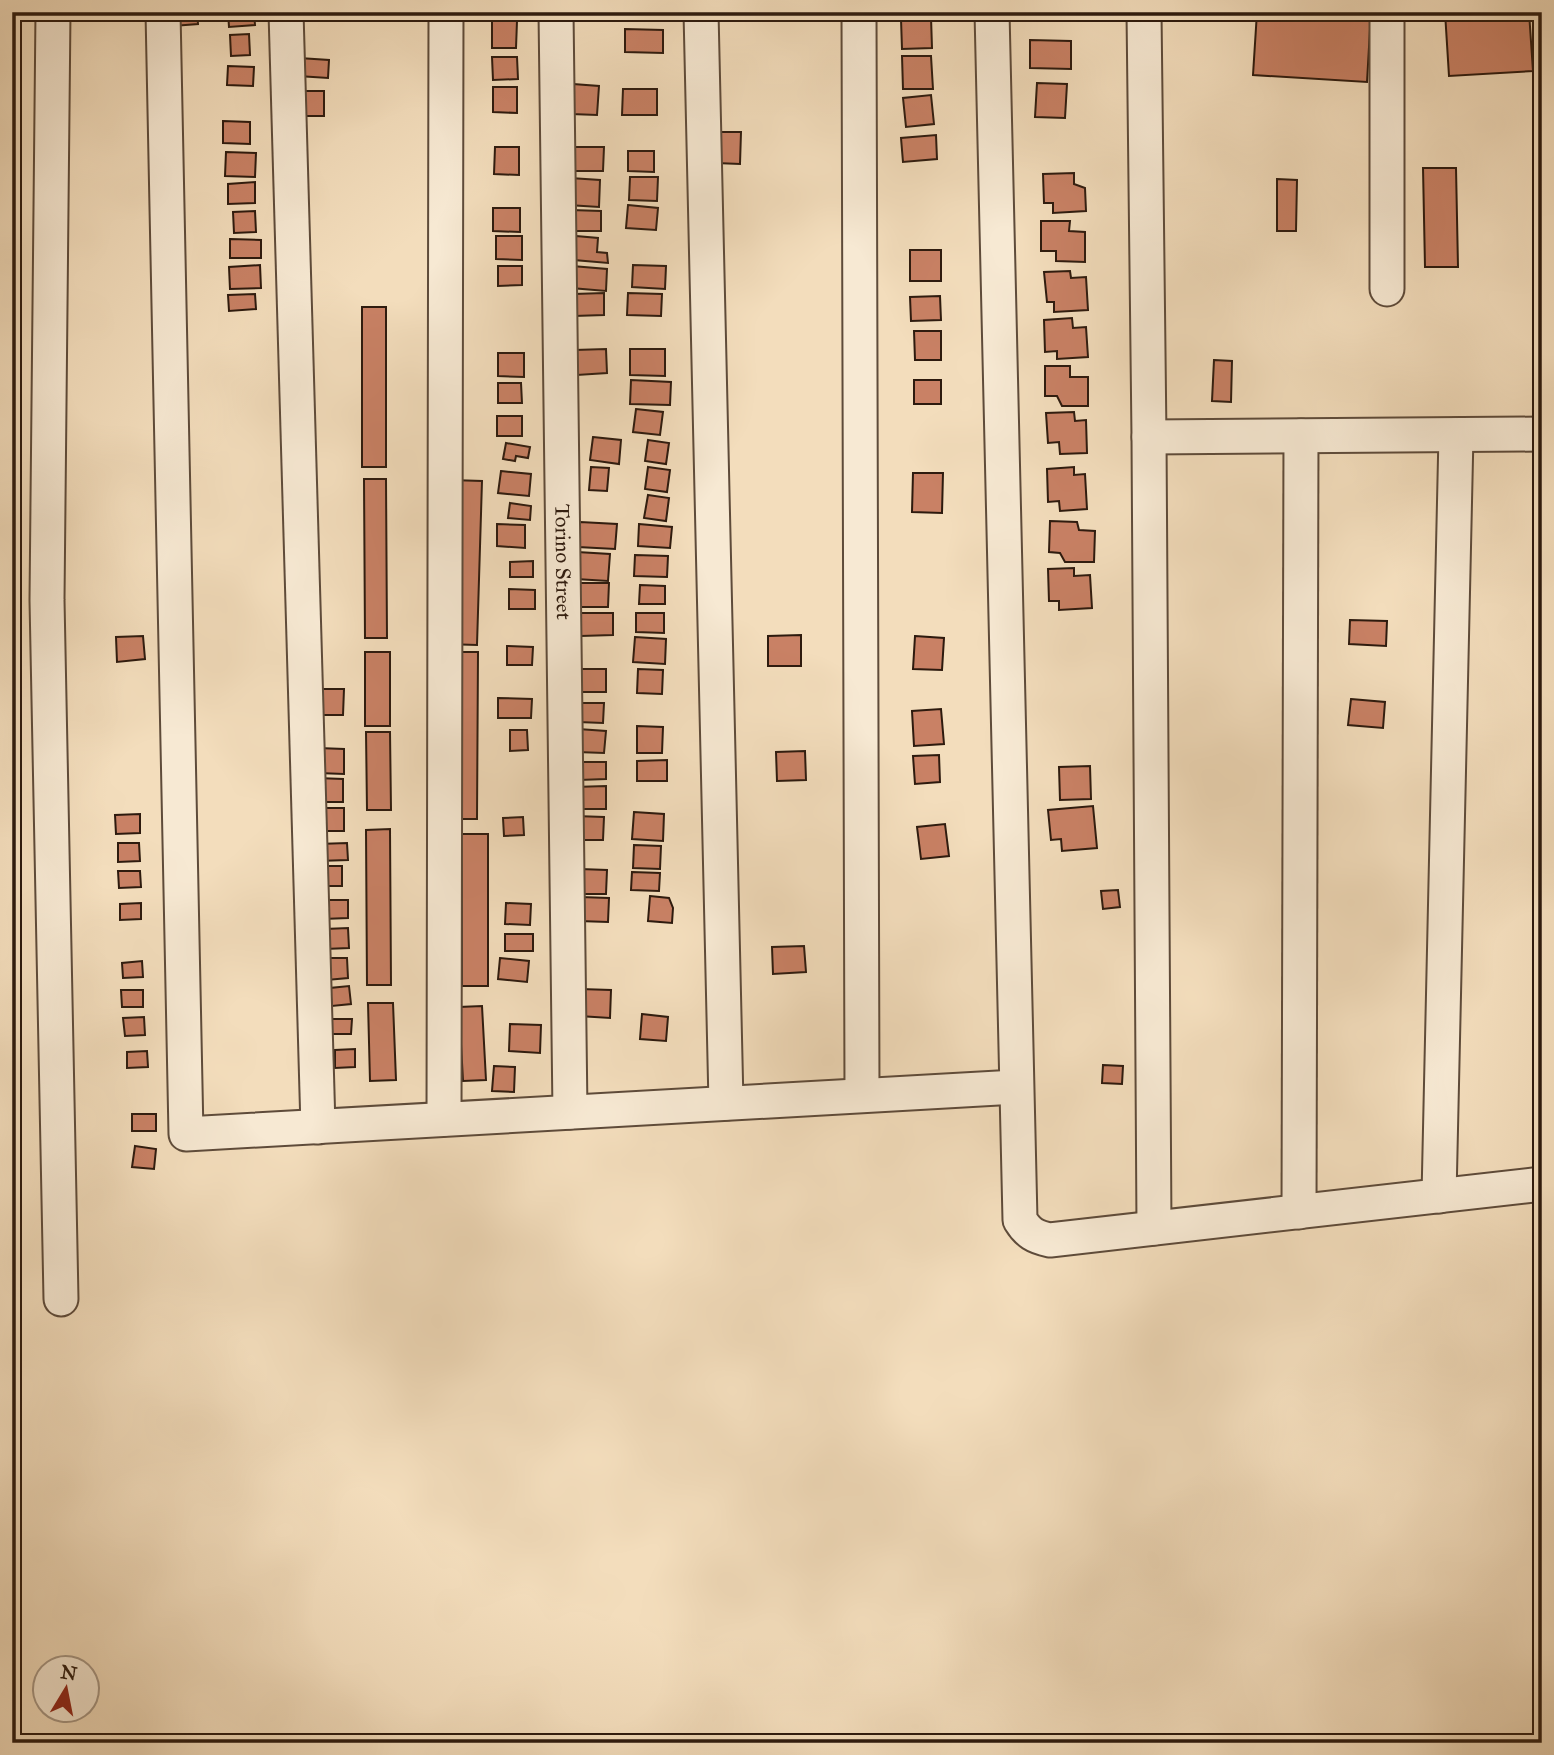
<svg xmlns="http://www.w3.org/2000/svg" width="1554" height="1755" font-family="'IM FELL Great Primer',serif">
  <rect width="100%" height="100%" fill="#f3ddbc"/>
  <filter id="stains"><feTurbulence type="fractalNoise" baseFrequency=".00286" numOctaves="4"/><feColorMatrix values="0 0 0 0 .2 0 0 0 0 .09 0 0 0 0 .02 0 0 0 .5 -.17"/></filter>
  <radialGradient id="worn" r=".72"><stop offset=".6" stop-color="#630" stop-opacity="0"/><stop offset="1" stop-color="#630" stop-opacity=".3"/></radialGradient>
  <path fill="#c98165" stroke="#2d1a0e" stroke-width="2" d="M100,12H129V18L101,19Z
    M172,12H197L198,24L173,26Z
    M228,12H254L255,25L229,27Z
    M296,12H329L328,20L295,18Z
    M570,12H606V20L570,19Z
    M623,12H660V20L623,18Z
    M885,12H920V13L886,16Z
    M935,12H967V19L936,20Z
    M1257,12H1371L1367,82L1253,75Z
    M1445,12H1529L1533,71L1449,76Z
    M931,17L932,48L902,49L901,19Z
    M492,20L517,21L516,48H492Z
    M625,29L663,30V53L625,52Z
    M249,34L250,55L231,56L230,35Z
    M1030,40L1071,41V69L1030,68Z
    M902,56H931L933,89H903Z
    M492,57H517L518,79L493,80Z
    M299,58L329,60L328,78L298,76Z
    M228,66L254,67L253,86L227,85Z
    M1037,83L1067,84L1065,118L1035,117Z
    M573,84L599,86L597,115L571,114Z
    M493,87H517V113L493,112Z
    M623,89H657V115H622Z
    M298,91H324V116H298Z
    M931,95L934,124L906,127L903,98Z
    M223,121L250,122V144L223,143Z
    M717,132H741L740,164L716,163Z
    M936,135L937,159L903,162L901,138Z
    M495,147H519V175L494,174Z
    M569,147H604L603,171H569Z
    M628,151H654V172L628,171Z
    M226,152L256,153L255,177L225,176Z
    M1423,168H1456L1458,267H1425Z
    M1074,173V184L1085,188L1086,211L1053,213V203H1044L1043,174Z
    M630,177H658L657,201L629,200Z
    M570,178L600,180L599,207L568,205Z
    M1277,179L1297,180L1296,231H1277Z
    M255,182V203L228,204V184Z
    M628,205L658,208L656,230L626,228Z
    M493,208H520V232L493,231Z
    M571,210L601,211V231H572Z
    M255,211L256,232L234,233L233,212Z
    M1041,221H1070L1069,231L1085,232V262L1056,261V251H1041Z
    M496,236H522V260L496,259Z
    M576,236L598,238L597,252L607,253L608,263L574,260Z
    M230,239L261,240V258H230Z
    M910,250H941V281H910Z
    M260,265L261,288L230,289L229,267Z
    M633,265L666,266L665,289L632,287Z
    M498,266H522V285L498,286Z
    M572,266L607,269L606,291L571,288Z
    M1070,271L1071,278L1086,277L1088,310L1054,312V302H1047L1044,272Z
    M604,293V315L574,316V294Z
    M628,293L662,294L661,316L627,315Z
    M255,294L256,309L229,311L228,295Z
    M940,296L941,320L911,321L910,297Z
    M362,307H386V467H362Z
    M1072,318L1073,328L1086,327L1088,357L1057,359V351L1045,352L1044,320Z
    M914,331H941V360H915Z
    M606,349L607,373L577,375L575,350Z
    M630,349H665V376L630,375Z
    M498,353H524V377L498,376Z
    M1214,360L1232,361L1231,402L1212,401Z
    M1045,366H1070V377H1088V406H1062L1057,396H1045Z
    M631,380L671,382L670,405L630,404Z
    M914,380H941V404H914Z
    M498,383H521L522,403H498Z
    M636,409L663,412L660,435L633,432Z
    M1074,412L1075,421L1086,420L1087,453L1060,454L1059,442L1048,443L1046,413Z
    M497,416H522V436H497Z
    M593,437L621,440L619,464L590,460Z
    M648,440L669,443L666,464L645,461Z
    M506,443L530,447L528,458L516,456L515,461L503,459Z
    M591,467L609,468L607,491L589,490Z
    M648,467L670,470L667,492L645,489Z
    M1074,467V475L1085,474L1087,509L1060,511L1059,501L1048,502L1047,469Z
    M501,471L531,474L529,496L498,493Z
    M913,473H943L942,513L912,512Z
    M364,479H386L387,638H365Z
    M451,480L482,481L477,645L445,644Z
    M648,495L669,498L666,521L644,518Z
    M510,503L531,506L530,520L508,518Z
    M1050,521L1077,522L1079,530L1095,531L1094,562H1065L1060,553L1049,552Z
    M580,522L617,524L615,549L578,547Z
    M497,524L525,525V548L497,546Z
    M639,524L672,527L670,548L638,546Z
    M577,552L610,554L608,581L576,579Z
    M635,555L668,556L667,577L634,576Z
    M533,561V577H510V562Z
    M1074,568V576L1090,575L1092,608L1059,610V601H1049L1048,569Z
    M578,583H609L608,607H577Z
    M640,585L665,586V604H639Z
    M509,589L535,590V609H509Z
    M580,613H613V635L581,636Z
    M636,613H664V633L636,632Z
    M1350,620L1387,621L1386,646L1349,644Z
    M801,635V666H768V636Z
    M143,636L145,659L117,662L116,637Z
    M915,636L944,638L942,670L913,669Z
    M635,637L666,639L665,664L633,662Z
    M507,646L533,647L532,665H507Z
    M365,652H390V726H365Z
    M449,652H478L477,819H448Z
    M579,669H606V692H578Z
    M638,669L663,670L662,694L637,693Z
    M316,689H344L343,715H316Z
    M498,698L532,699L531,718H498Z
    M1351,699L1385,702L1383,728L1348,725Z
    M577,703H604L603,723L578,722Z
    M941,709L944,744L914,746L912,711Z
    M637,726L663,727L662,753H637Z
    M578,729L606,731L604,753L577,752Z
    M510,730H527L528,750L510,751Z
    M366,732H390L391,810H367Z
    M318,748L344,749V774L318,773Z
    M805,751L806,780L777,781L776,752Z
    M939,755L940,782L915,784L913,756Z
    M667,760V781H637V761Z
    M579,762H606V779L579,780Z
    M1090,766L1091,799L1060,800L1059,767Z
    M317,778L343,779V802H316Z
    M606,786V809H575L574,787Z
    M1093,806L1097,848L1062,851L1061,839L1051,840L1048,810Z
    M314,808H344V831H314Z
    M634,812L664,814L663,841L632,839Z
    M140,814V833L116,834L115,815Z
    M575,816L604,817L603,840H575Z
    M523,817L524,835L504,836L503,818Z
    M945,824L949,856L921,859L917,827Z
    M390,829L391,985H367L366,830Z
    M462,834H488V986H462Z
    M118,843H139L140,861L118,862Z
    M347,843L348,860L318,861V844Z
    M634,845L661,846L660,869L633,868Z
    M317,866H342V886H317Z
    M580,869L607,870L606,894H580Z
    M118,871H140L141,887L119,888Z
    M632,872L660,873L659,891L631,890Z
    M1118,890L1120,907L1103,909L1101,891Z
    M650,896L669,898L673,908L672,923L648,921Z
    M580,897L609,898L608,922L579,921Z
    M323,900H348V918L323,919Z
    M141,903V919L120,920V904Z
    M506,903L531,904L530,925L505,924Z
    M348,928L349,948L325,949V929Z
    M505,934H533V951H505Z
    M804,946L806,972L773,974L772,947Z
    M326,958H347L348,978L327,980Z
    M500,958L529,961L527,982L498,979Z
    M142,961L143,977L123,978L122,963Z
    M349,986L351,1004L332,1006L330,988Z
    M580,989L611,990L610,1018L579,1016Z
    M121,990H143V1007H122Z
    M368,1003H393L396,1080L370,1081Z
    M482,1006L486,1080L463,1081L459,1007Z
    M642,1014L668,1017L666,1041L640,1039Z
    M144,1017L145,1035L125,1036L123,1018Z
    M330,1019H352L351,1034H330Z
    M510,1024L541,1025L540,1053L509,1051Z
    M355,1049V1067L335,1068V1050Z
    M147,1051L148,1067L127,1068V1052Z
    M1103,1065L1123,1066L1122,1084L1102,1083Z
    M494,1066L515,1067L514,1092L492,1091Z
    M132,1114H156V1131H132Z
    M135,1146L156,1149L154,1169L132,1167Z"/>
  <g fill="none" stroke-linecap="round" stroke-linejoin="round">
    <g stroke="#5e4b3a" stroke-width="37">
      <g id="minor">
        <path d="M53,12L47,600L61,1299"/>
        <path d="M163,12L186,1134L1016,1087"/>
        <path d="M286,12L318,1127"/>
        <path id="s1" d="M556,12L570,1112"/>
        <path d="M701,12L726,1103"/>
        <path d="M859,12L862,1095"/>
        <path d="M992,12L1020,1220C1028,1233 1035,1237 1050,1240L1542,1184"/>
        <path d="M1144,12L1149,437L1154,1228"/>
        <path d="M1387,289V12"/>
        <path d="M1149,437L1542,434"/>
        <path d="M444,1119L446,12"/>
        <path d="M1439,1196L1456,435"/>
        <path d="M1299,1212L1301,436"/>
      </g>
    </g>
    <use href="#minor" stroke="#f7e9d3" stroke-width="33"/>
  </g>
  <g text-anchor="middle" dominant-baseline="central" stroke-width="7" stroke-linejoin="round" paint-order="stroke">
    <g font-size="21" fill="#2d1a0e" stroke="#f7e9d3">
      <text stroke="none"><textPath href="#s1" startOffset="550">Torino Street</textPath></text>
    </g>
  </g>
  <rect width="1554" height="1755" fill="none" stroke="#f3ddbc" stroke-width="42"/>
  <rect x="14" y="14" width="1526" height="1727" fill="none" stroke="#2d1a0e" stroke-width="3.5"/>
  <rect x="21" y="21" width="1512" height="1713" fill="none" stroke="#2d1a0e" stroke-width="2"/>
  <g transform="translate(66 1689) rotate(10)"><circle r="33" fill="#f7e9d3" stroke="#a69684" stroke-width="2"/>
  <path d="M0-5L12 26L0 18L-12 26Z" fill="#8f2418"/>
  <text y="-10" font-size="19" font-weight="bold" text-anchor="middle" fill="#2d1a0e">N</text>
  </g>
  <rect width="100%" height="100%" filter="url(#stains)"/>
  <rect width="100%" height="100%" fill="url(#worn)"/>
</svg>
